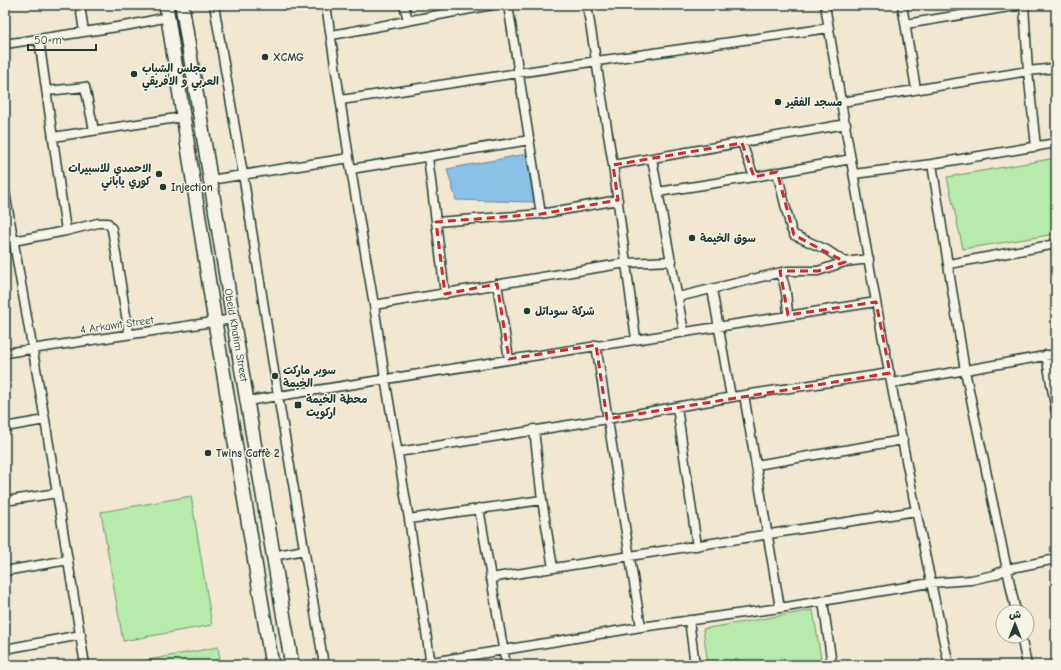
<svg xmlns="http://www.w3.org/2000/svg" width="1061" height="670" font-family="'Comic Neue','Playpen Sans Arabic',sans-serif">
  <rect width="100%" height="100%" fill="#f2e7d1"/>
  <filter id="ink" filterUnits="userSpaceOnUse"><feTurbulence type="fractalNoise" baseFrequency=".025" numOctaves="2"/><feDisplacementMap in="SourceGraphic" scale="8" xChannelSelector="R" yChannelSelector="G"/><feConvolveMatrix kernelMatrix="1 2 1 2 8 2 1 2 1" color-interpolation-filters="sRGB"/></filter>
  <g filter="url(#ink)">
    <path fill="#b6ebac" stroke="#6a9470" d="M1056,158V234L963,249L947,177Z
      M191,496L212,625L123,641L101,512Z
      M813,610L822,665H708L703,629Z
      M218,647L221,665H122Z"/>
    <path fill="#89c1e7" stroke="#5f8c9f" d="M526,154L534,202L456,200L447,169Z"/>
    <g fill="none" stroke-linecap="round" stroke-linejoin="round">
      <g stroke="#1f3d34" stroke-width="11">
        <path id="street" d="M80,5L84,32
          M214,5L243,174L278,396L324,665
          M326,5L349,158L374,305L385,378L409,519L431,665
          M404,5L408,20
          M508,5L541,214
          M587,5L613,165L636,339
          M825,5C861,226 900,447 949,665
          M902,5L916,89
          M1024,5L1028,71L1036,147
          M906,24L1021,5
          M332,35L492,5
          M39,39L66,231
          M5,44L130,25L168,17
          M47,91L85,87L94,130
          M341,100L597,61L829,28
          M842,102L1028,71L1056,68
          M53,137L183,117
          M742,143L754,177
          M428,157L445,294
          M652,159L684,332
          M932,164L965,371L1016,612
          M613,165L846,124
          M351,169L530,140
          M777,172L791,229L794,235L827,250L845,262
          M854,174L932,164L1056,143
          M210,180L349,158
          M5,192L45,420L85,665
          M658,192L754,177L851,159
          M436,222L541,214L618,200
          M13,241L66,231L98,223H108L112,229L129,334
          M949,264L1056,244
          M778,273C787,280 787,304 788,315
          M497,284L509,359
          M712,289L731,397
          M678,297L778,273L788,271H818L845,262L869,259
          M374,305L626,263L672,261
          M596,345L641,627
          M5,353L233,319
          M1046,355L1056,411
          M892,383L1056,354
          M744,395L780,608
          M247,401L876,302
          M677,407L697,546
          M5,427L45,420
          M534,429L542,500L553,568
          M398,452L607,419L744,395L890,373
          M756,465L903,440
          M5,501L57,493
          M479,508L506,665
          M409,519L542,500
          M273,556L304,550
          M5,571L68,560
          M490,578L916,511
          M823,601L832,665
          M689,620L695,665
          M1021,636L1027,665
          M5,649L81,635
          M414,665L641,627L780,608L930,583L971,580L994,575L1007,569L1056,559"/>
      </g>
      <g stroke="#1f3d34" stroke-width="16">
        <path id="primary" d="M166,5L215,322L272,665
          M182,5L233,319L292,665"/>
      </g>
      <use href="#street" stroke="#f7f3e8" stroke-width="8"/>
      <use href="#primary" stroke="#f7f3e8" stroke-width="13"/>
    </g>
  </g>
  <path fill="none" stroke="#d62828" stroke-width="3" stroke-dasharray="8 5" stroke-linejoin="round" d="M742,143L754,177L777,172L794,235L845,262L818,271H780L788,315L876,302L890,373L607,419L596,345L509,359L497,284L445,294L436,222L541,214L618,200L613,165Z"/>
  <g fill="#1f3d34" stroke="#f7f3e8" stroke-width="1.5">
    <circle cx="265" cy="57" r="4"/>
    <circle cx="134" cy="74" r="4"/>
    <circle cx="778" cy="102" r="4"/>
    <circle cx="159" cy="174" r="4"/>
    <circle cx="163" cy="187" r="4"/>
    <circle cx="692" cy="238" r="4"/>
    <circle cx="527" cy="311" r="4"/>
    <circle cx="275" cy="376" r="4"/>
    <rect x="294" y="401" width="8" height="8" rx="2"/>
    <circle cx="208" cy="453" r="4"/>
  </g>
  <g text-anchor="middle" dominant-baseline="central" stroke-width="3" stroke-linejoin="round" paint-order="stroke">
    <g font-size="11" font-weight="bold" fill="#1f3d34" stroke="#f7f3e8" text-anchor="start">
      <text x="273" y="57">XCMG</text>
      <text x="142" y="68">مجلس الشباب<tspan x="142" dy="13">العربي و الافريقي</tspan></text>
      <text x="786" y="102">مسجد الفقير</text>
      <text x="151" y="168" text-anchor="end">الاحمدي للاسبيرات<tspan x="151" dy="13">كوري ياباني</tspan></text>
      <text x="171" y="187">Injection</text>
      <text x="700" y="238">سوق الخيمة</text>
      <text x="535" y="311">شركة سوداتل</text>
      <text x="283" y="370">سوبر ماركت<tspan x="283" dy="13">الخيمة</tspan></text>
      <text x="306" y="399">محطة الخيمة<tspan x="306" dy="13">اركويت</tspan></text>
      <text x="216" y="453">Twins Caffè 2</text>
    </g>
    <g font-size="11" fill="#1f3d34" stroke="#f7f3e8">
      <text transform="translate(117 325) rotate(-8)">4 Arkawit Street</text>
      <text transform="translate(236 335) rotate(80)">Obeid Khatim Street</text>
    </g>
  </g>
  <rect width="1061" height="670" fill="none" stroke="#f7f3e8" stroke-width="20"/>
  <rect x="10" y="10" width="1041" height="650" fill="none" stroke="#1f3d34" stroke-width="1.5" filter="url(#ink)"/>
  <g transform="translate(1015 624)"><circle r="19" fill="#f7f3e8" stroke="#a1aaa0"/>
  <path d="M0-3L7 15L0 10L-7 15Z" fill="#1f3d34"/>
  <text y="-6" font-size="11" font-weight="bold" text-anchor="middle" fill="#1f3d34">ش</text>
  </g>
  <path d="M28 44v6h68v-6" fill="none" stroke="#1f3d34" stroke-width="2"/>
  <text x="34" y="44" font-size="12" fill="#1f3d34" stroke="#f7f3e8" stroke-width="3" paint-order="stroke">50 m</text>
</svg>
